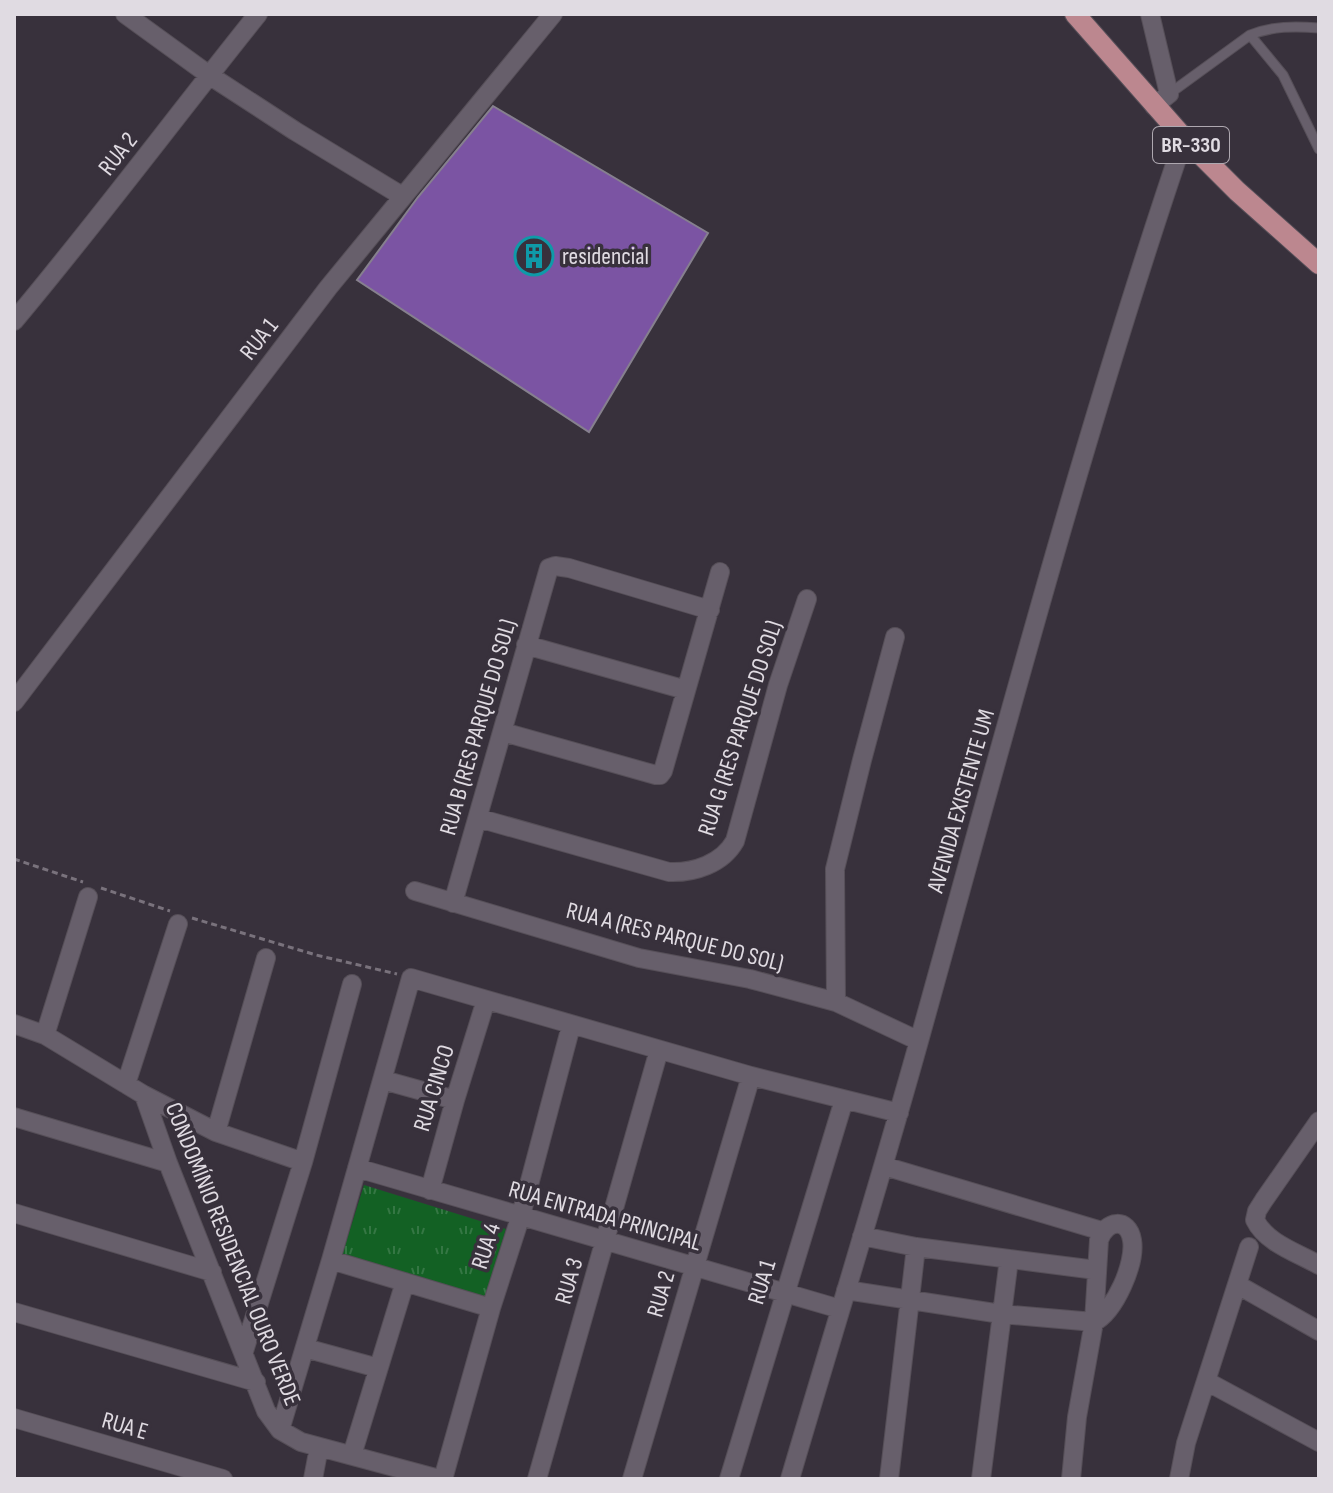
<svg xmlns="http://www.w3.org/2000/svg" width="1333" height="1493" font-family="'Sofia Sans Condensed',sans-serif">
  <defs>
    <pattern id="park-tufts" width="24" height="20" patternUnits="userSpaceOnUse" patternTransform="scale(2)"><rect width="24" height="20" fill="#136124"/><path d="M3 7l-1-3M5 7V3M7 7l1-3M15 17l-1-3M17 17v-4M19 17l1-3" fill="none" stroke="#357744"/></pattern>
  </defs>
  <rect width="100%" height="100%" fill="#38313c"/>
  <path fill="url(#park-tufts)" d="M364,1185L506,1229L485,1299L342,1255Z"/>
  <path fill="#7b54a3" stroke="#86808e" stroke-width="2" d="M493,106L708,233L589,432L357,280L418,197Z"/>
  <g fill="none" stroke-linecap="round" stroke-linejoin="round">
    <g stroke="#564f58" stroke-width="11">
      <path id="lane" d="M1250,35L1283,75L1319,149
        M1169,94L1250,35C1272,26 1295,26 1319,28"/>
    </g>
    <g stroke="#564f58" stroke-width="20">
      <path id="street" d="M125,14L209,75L295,131L402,196
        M1150,14L1169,94L1154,106
        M14,321C98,221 176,116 258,14
        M526,645L686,690
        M14,702L328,288L553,14
        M503,732L656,775H660L663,771L720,572
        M478,818L669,872C694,873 722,864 735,841L778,685L807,599
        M415,891L639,958L750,979L836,1002L919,1041
        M453,903L549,568L555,566L569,568L710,610
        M836,1002L835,869L862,760L895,637
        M14,1024L45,1035L144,1095L216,1132L303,1162
        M45,1035L88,897
        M383,1080L455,1100
        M126,1084L178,924
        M144,1095L168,1163L266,1411L280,1430L301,1442L439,1479
        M14,1117L168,1163
        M1319,1121L1264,1200L1257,1211L1255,1220C1266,1243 1298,1253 1319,1265
        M216,1132L266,958
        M884,1166L1102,1231
        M357,1168L840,1309
        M430,1190L455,1100L486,1000
        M14,1213L212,1272
        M862,1236L916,1247L1096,1270
        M331,1260L491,1308
        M1238,1285L1319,1331
        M846,1290L1001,1314L1094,1322C1115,1311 1136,1263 1132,1240C1128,1217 1106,1220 1099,1240L1094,1322L1077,1417L1071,1479
        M14,1312L256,1382
        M305,1348L378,1368
        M244,1351L303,1162L352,984
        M1206,1381L1319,1442
        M14,1418L223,1479
        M280,1430L331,1260L411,978L751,1076L899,1113
        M352,1455L405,1282
        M313,1479L319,1447
        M443,1479L491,1308L521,1215L571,1026
        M537,1479L659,1050
        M632,1479L751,1076
        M729,1479L844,1100
        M790,1479C833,1333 878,1188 919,1041C1003,739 1083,435 1184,138
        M889,1479L916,1247
        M981,1479L1009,1259
        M1179,1479L1186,1443L1249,1247"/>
    </g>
    <g stroke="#564f58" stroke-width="22">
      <path id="primary" d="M1075,14L1184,138L1237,191L1319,264"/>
    </g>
    <path stroke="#79727c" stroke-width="3" stroke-dasharray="6 4" stroke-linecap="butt" d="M14,859L83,882
      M101,888L170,911
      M192,918L316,955L397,974"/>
    <use href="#lane" stroke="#675f6b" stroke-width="9"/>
    <use href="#street" stroke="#675f6b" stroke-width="18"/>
    <use href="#primary" stroke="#bc878f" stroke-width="20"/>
  </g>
  <defs>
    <g id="building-ring" transform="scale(2)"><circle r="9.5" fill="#38313c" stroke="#0f9aa8" stroke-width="1.5"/><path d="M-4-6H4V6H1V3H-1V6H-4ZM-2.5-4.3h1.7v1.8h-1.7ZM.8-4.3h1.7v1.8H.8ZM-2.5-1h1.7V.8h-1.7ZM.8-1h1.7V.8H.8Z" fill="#0f9aa8"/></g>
  </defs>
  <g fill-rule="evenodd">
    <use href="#building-ring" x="534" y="256"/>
  </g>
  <g text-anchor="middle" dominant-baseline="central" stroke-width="7" stroke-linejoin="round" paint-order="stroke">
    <rect fill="#38313c" stroke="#aea8b0" stroke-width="2" x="1153" y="127" width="76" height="36" rx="6"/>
    <g font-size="22" font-weight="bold" fill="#e0dbe2">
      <text x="1191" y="145">BR-330</text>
    </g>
    <g font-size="24" fill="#e0dbe2" stroke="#38313c">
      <text transform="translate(118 154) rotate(-52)">RUA 2</text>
      <text transform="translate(259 339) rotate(-52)">RUA 1</text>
      <text transform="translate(478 727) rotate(-74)">RUA B (RES PARQUE DO SOL)</text>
      <text transform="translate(740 728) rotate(-72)">RUA G (RES PARQUE DO SOL)</text>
      <text transform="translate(961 801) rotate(-74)">AVENIDA EXISTENTE UM</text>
      <text transform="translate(675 937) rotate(14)">RUA A (RES PARQUE DO SOL)</text>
      <text transform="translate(434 1088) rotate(-73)">RUA CINCO</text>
      <text transform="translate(605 1216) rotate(16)">RUA ENTRADA PRINCIPAL</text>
      <text transform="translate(486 1246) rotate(-72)">RUA 4</text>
      <text transform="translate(233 1254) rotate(68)">CONDOMÍNIO RESIDENCIAL OURO VERDE</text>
      <text transform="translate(569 1281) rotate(-74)">RUA 3</text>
      <text transform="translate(762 1282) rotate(-73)">RUA 1</text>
      <text transform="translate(661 1294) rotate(-74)">RUA 2</text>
      <text transform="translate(125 1426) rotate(16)">RUA E</text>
    </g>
    <g font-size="24" fill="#e0dbe2" stroke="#38313c" text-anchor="start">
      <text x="562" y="256">residencial</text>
    </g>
  </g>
  <rect width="1333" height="1493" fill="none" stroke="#e0dbe2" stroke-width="32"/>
</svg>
